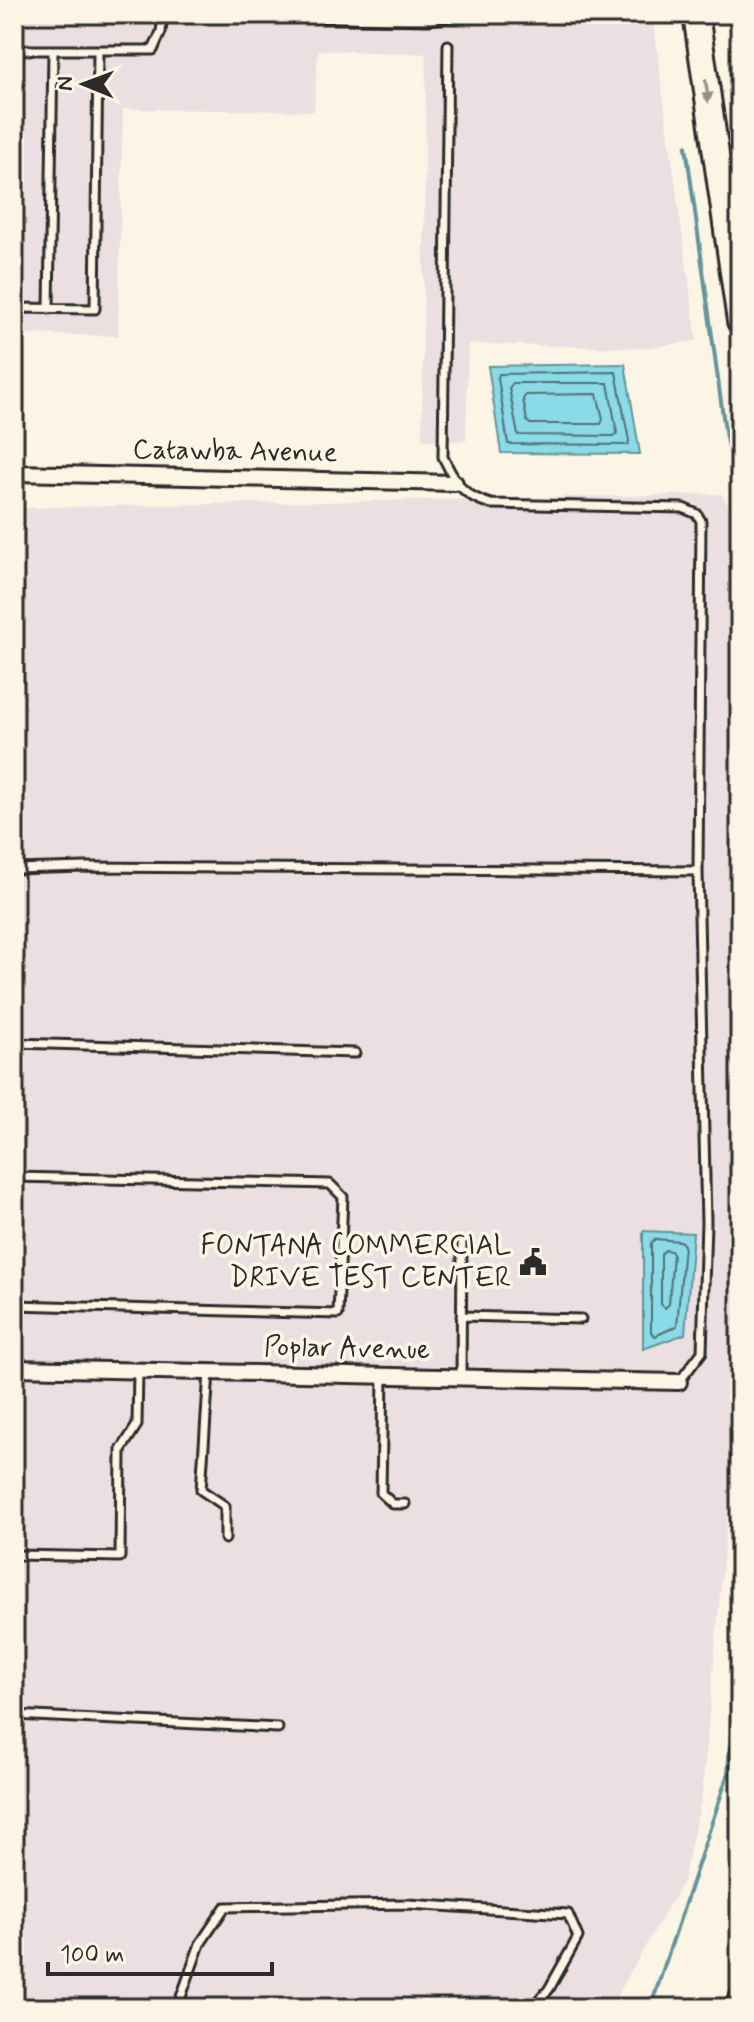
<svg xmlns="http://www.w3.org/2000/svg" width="754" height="2022" font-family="Mynerve,sans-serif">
  <rect width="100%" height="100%" fill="#fcf5e5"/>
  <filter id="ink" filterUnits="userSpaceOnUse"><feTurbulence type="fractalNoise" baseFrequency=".0125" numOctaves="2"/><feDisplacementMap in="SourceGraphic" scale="16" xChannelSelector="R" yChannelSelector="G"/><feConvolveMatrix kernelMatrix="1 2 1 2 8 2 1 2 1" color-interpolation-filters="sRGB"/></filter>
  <g filter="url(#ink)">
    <path fill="#ecdfe1" d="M14,14H652L697,341L643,348L468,344L466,441L422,440L426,54L318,50L314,111L123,109L118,336L14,334Z
      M722,494L740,526V1374L702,1795L683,1881L610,2008H14V508Z"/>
    <path fill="#8adae7" stroke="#64949c" stroke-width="2" d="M625,364L640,454L501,453L488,366Z
      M643,1231L693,1233L685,1334L643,1349Z"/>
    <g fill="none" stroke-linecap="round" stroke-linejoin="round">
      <path stroke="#517176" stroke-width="2" d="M616,372L629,441L628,445L508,444L498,378L499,374Z
        M513,383H608L617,433L614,436L518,435L509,388Z
        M597,394L603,419L601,424H530L527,421L523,399L526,395Z
        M655,1239L680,1241L684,1245L677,1326L655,1336L651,1332V1243Z
        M665,1250L671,1251L673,1254L669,1304L665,1308L661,1304V1254Z"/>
      <path stroke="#64949c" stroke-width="4" d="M686,146L726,438L740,479
        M648,2008L654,1997L728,1774L740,1591"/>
      <g stroke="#2b2b2b" stroke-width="13">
        <path id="service" d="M174,14L428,20L470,14
          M448,45L443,457C455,482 462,496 491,504L683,508L697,514L701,521L698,871L706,1222L702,1352L679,1382
          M14,50H153L161,32L163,14
          M14,308L95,309L98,51
          M49,309L53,51
          M14,628H15
          M14,869L86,867L698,871
          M14,1043L355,1053
          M14,1177L330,1184L343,1197L338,1314L14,1305
          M461,1316L581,1319
          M209,1372L201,1490L225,1506V1539
          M383,1376L381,1493L393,1504H405
          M461,1377L462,1244
          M14,1555L120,1557L121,1450L137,1425L138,1371
          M14,1715L278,1728
          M177,2008L200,1944L225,1907L408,1904L568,1914L578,1937L549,1989L533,2008
          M727,2008L740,1986"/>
      </g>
      <g stroke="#2b2b2b" stroke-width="20">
        <path id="minor" d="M14,473L455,483
          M14,1368L679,1382"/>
      </g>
      <g stroke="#2b2b2b" stroke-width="30">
        <path id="motorway" d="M696,14L740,321"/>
      </g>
      <use href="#service" stroke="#fcf5e5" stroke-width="7"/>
      <use href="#minor" stroke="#fcf5e5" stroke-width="14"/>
      <use href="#motorway" stroke="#fcf5e5" stroke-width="24"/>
    </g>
    <defs><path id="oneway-solid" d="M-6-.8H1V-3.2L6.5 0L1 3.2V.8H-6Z" transform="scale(2)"/></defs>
    <use fill="#949088" href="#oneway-solid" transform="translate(707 91) rotate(82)"/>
  </g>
  <defs>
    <g id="civic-bare" transform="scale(2.16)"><path d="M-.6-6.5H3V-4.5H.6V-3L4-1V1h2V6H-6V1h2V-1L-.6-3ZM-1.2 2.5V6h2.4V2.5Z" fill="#2b2b2b" stroke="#fcf5e5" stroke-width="2.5" paint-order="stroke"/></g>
  </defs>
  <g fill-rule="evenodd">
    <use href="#civic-bare" x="533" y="1262"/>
  </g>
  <g text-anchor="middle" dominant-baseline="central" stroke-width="7" stroke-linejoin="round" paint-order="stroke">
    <g font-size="28" fill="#2b2b2b" stroke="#fcf5e5">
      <text transform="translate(235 452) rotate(1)">Catawba Avenue</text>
      <text transform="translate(347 1349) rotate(1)">Poplar Avenue</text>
    </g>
    <g font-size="28" fill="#2b2b2b" stroke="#fcf5e5" text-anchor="end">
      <text x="511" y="1246">FONTANA COMMERCIAL<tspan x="511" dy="32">DRIVE TEST CENTER</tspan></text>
    </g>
  </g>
  <rect width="754" height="2022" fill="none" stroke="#fcf5e5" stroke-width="48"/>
  <rect x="24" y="24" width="706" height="1974" fill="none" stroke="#2b2b2b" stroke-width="3" filter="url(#ink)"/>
  <g transform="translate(84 84) rotate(271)" stroke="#fcf5e5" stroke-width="6" paint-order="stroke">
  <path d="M0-6L14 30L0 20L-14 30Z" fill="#2b2b2b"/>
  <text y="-12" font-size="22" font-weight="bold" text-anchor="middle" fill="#2b2b2b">N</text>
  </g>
  <path d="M48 1962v12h224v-12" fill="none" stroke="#2b2b2b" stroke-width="4"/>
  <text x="60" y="1962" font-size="24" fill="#2b2b2b" stroke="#fcf5e5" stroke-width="6" paint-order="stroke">100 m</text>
</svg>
